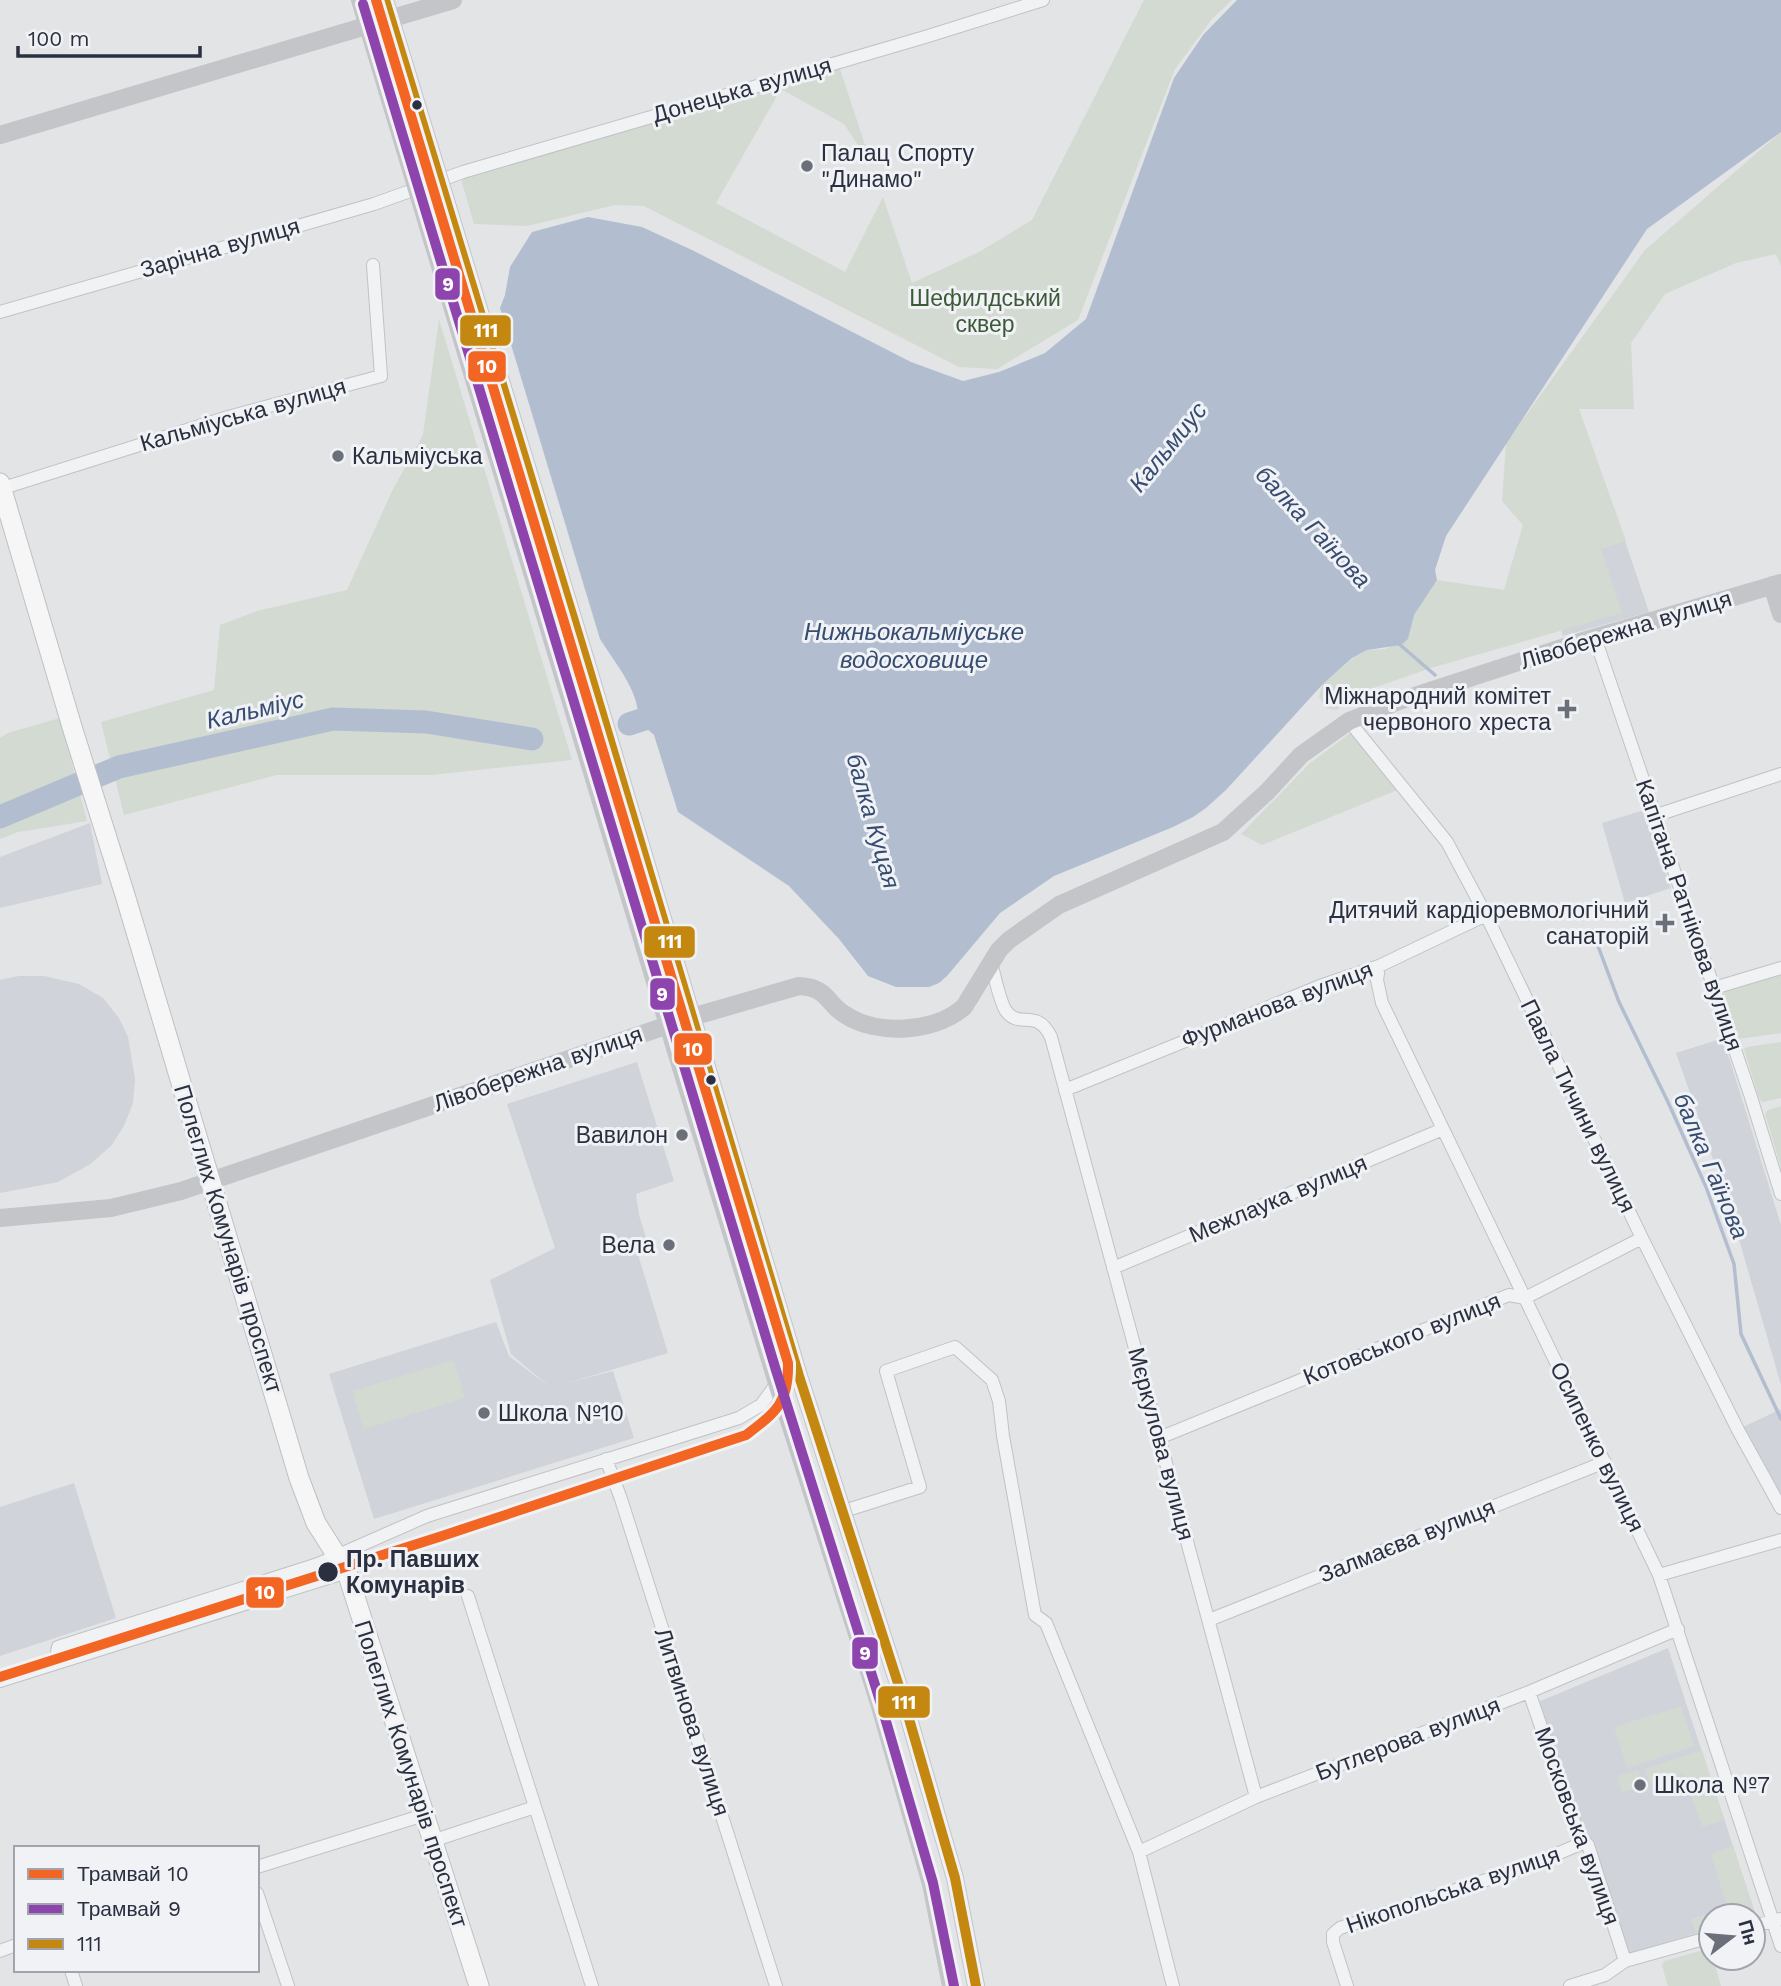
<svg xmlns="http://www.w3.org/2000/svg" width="1781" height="1986" font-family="'Work Sans',sans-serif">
  <rect width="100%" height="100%" fill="#e2e4e6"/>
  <path fill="#d0d3d9" d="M1614,508L1649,612L1563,636L1534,541Z
    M1644,810L1671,888L1625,903L1602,823Z
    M90,823L102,884L0,908V857Z
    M19,976H44L79,984L103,998L119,1018L128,1037L135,1079L133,1103L124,1126L111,1146L89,1165L58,1182L0,1193V980Z
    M1723,1038L1781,1225V1385L1730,1208L1676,1053Z
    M637,1062L674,1181L636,1194L639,1215L648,1244L636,1248L668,1353L564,1384L613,1371L634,1438L374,1519L329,1374L496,1322L509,1356L551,1388L511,1354L490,1280L555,1248L507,1104Z
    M1781,1409V1500L1741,1428Z
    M74,1483L116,1618L0,1656V1507Z
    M1668,1648L1756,1916H1711V1929L1627,1954L1590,1837L1584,1832L1538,1702Z"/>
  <path fill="#d2dad2" d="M1144,0H1232L1212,19L1175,69L1078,320L997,369L959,367L644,206L615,205L527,226L474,224L461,179L839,66L872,166L844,124L781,89L716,203L845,272L883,197L912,283L979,252L1032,220Z
    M1781,132V266L1776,254L1736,263L1665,294L1631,343L1634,409H1579L1626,541L1601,549L1622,613L1431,668L1373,688L1336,710L1326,708L1319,697L1322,685L1353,658L1367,650L1385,649L1408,639L1413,615L1437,580L1504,590L1523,525L1502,501L1506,443L1645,250Z
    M439,319L572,760L431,775H277L124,815L101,722L214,690L220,625L257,611L347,590L393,489L423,435Z
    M60,718L87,821L18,832L0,839V738L8,733Z
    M1353,731L1400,789L1262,845L1241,834L1309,764Z
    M1781,972V1033L1738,1039L1724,992Z
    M1781,1042V1098L1762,1102L1759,1098L1744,1049L1747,1047Z
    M1781,1106V1167L1765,1114L1768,1110Z
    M454,1360L465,1398L364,1429L352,1391Z
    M1681,1706L1694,1746L1627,1768L1614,1727Z
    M1702,1750L1724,1820L1702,1827L1684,1773L1650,1784L1645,1769Z
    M1638,1770L1643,1786L1622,1792L1617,1776Z
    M1733,1846L1756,1916H1711V1929L1696,1934L1691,1919L1727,1907L1711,1854Z
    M1711,1948V1958H1713L1721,1986H1668L1662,1966L1664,1961Z"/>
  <path fill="#b2bed0" d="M1237,0H1781V132L1647,229L1446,536L1435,570L1437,580L1414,615L1408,639L1401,645L1367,650L1352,658L1322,685L1226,790L1206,808L1193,817L1173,827L1054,876L1000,913L947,976L939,983L929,987H896L868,976L839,939L789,886L678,812L654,735L638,721C641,693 615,663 600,639L500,308L505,295L510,267L532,232L588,217L642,227L692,250L911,362L963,381L999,372L1045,353L1086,319L1174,78L1203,35Z"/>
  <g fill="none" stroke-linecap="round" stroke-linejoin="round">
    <path stroke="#b2bed0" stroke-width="3.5" d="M1398,643L1435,675
      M1592,930L1619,1002L1668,1102L1706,1187L1734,1264L1741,1334L1781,1419"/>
    <path stroke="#b2bed0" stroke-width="23" d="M629,724L666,712
      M0,817L119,767L333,719L426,722L532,739"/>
    <g stroke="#c0c2c4" stroke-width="14">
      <path id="street" d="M0,312L374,204L463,172L925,37L1043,0
        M0,489L228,417L381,376L373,265
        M1595,638L1750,1094L1781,1194
        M1349,721L1447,842L1486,915L1642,1238L1738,1430L1781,1508
        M1654,816L1781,774
        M991,963C995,976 999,1000 1006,1011C1020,1030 1036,1007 1051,1037L1256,1797
        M1379,966L1377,980L1382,1003L1659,1575L1781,1946
        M1714,988L1781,968
        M1065,1090L1320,986L1379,966L1486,915
        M1113,1268L1443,1129
        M1159,1438L1509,1295L1525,1298L1642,1238
        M606,1459L621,1499L776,1986
        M844,1511L920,1487L886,1371L955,1347L992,1380L999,1401L1003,1436L1035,1615L1046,1623L1139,1852L1173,1986
        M1659,1575L1781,1540
        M468,1596L592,1986
        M1209,1620L1605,1462
        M55,1663L58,1647L318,1564L427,1516L739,1418L761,1405L777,1383L799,1376
        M0,1681L347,1572
        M1529,1692L1579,1836L1588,1845L1625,1961
        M432,1841L535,1807
        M1139,1852L1256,1797L1529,1692L1678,1629
        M257,1867L424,1815
        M257,1893L288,1986
        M1753,1926L1780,1919
        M0,1951L16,1945
        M71,1970L76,1986
        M1347,1986L1333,1942V1934L1340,1928L1526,1867L1585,1842
        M1570,1986L1605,1975L1625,1961L1711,1937"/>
    </g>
    <g stroke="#bec0c4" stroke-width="21">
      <path id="primary" d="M0,483L73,730L125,895L299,1478L316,1523L347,1572L479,1986"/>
    </g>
    <use href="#street" stroke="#f1f2f4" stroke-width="12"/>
    <path stroke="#c3c5c8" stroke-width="18" d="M360,0L668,1025L777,1383L879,1703L931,1884L951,1986
      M385,0L588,667L799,1376L905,1705L955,1878L976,1986
      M0,135L453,0
      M1772,585L1781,614
      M0,1218L111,1208L181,1191L692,1017L799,986C829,988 825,1002 844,1014C876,1036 934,1033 964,1007L999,950L1009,940L1059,905L1223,832L1267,792L1301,755L1349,721L1399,701L1580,642L1781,583"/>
    <use href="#primary" stroke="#f6f6f6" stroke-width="19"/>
    <g stroke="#f0f2f6" stroke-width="16">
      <path id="bus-1" d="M385,0L588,667L799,1376L905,1705L955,1878L976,1986"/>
    </g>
    <use href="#bus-1" stroke="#c48810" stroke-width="10"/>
    <g stroke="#f0f2f6" stroke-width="16">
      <path id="tram-1" d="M0,1677L442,1536L746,1435C776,1412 789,1403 788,1363L376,0"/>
    </g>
    <g stroke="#f0f2f6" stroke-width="16">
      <path id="tram-2" d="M363,4L775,1367L881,1704L933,1883L954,1986"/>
    </g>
    <use href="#tram-1" stroke="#f26522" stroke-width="10"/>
    <use href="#tram-2" stroke="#8e44ad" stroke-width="10"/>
  </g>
  <g fill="#2a303f" stroke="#f0f2f6" stroke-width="2.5">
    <circle cx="417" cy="105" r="6"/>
    <circle cx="711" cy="1080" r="6"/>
    <circle cx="328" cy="1572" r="11"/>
  </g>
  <g fill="#6a6f79" stroke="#f0f2f6" stroke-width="2.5">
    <circle cx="807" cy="166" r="7"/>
    <circle cx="338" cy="456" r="7"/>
    <path d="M1563.5 698.5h7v7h7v7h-7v7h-7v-7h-7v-7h7z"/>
    <path d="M1661.5 912.5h7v7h7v7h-7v7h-7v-7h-7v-7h7z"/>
    <circle cx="682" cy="1135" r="7"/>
    <circle cx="669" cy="1245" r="7"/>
    <circle cx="484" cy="1413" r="7"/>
    <circle cx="1640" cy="1785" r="7"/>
  </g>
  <g text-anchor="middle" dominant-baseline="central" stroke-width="6" stroke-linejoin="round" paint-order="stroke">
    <g font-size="23" fill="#2a303f" stroke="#f0f2f6">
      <text transform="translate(742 90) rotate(-16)">Донецька вулиця</text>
      <text transform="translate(220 248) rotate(-16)">Зарічна вулиця</text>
      <text transform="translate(243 415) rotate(-16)">Кальміуська вулиця</text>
      <text transform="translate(1626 630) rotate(-17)">Лівобережна вулиця</text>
      <text transform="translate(1689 915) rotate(71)">Капітана Ратнікова вулиця</text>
      <text transform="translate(1277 1005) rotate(-21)">Фурманова вулиця</text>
      <text transform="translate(538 1069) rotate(-19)">Лівобережна вулиця</text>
      <text transform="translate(1578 1106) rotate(64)">Павла Тичини вулиця</text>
      <text transform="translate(1278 1199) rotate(-23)">Межлаука вулиця</text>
      <text transform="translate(228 1239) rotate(73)">Полеглих Комунарів проспект</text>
      <text transform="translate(1402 1339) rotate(-22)">Котовського вулиця</text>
      <text transform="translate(1161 1444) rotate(75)">Мєркулова вулиця</text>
      <text transform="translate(1597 1447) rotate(64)">Осипенко вулиця</text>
      <text transform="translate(1407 1541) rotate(-22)">Залмаєва вулиця</text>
      <text transform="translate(692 1722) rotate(72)">Литвинова вулиця</text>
      <text transform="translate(1408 1739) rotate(-21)">Бутлерова вулиця</text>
      <text transform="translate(411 1774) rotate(72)">Полеглих Комунарів проспект</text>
      <text transform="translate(1577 1826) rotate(70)">Московська вулиця</text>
      <text transform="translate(1453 1890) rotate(-19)">Нікопольська вулиця</text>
    </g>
    <g font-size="23" fill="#2a303f" stroke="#f0f2f6" text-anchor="start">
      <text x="821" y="153">Палац Спорту<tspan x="821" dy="26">"Динамо"</tspan></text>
      <text x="352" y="456">Кальміуська</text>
      <text x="1551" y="696" text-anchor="end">Міжнародний комітет<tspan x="1551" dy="26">червоного хреста</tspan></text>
      <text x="1649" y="910" text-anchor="end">Дитячий кардіоревмологічний<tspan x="1649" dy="26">санаторій</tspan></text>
      <text x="668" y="1135" text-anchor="end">Вавилон</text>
      <text x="655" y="1245" text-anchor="end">Вела</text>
      <text x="498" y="1413">Школа №10</text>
      <text x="1654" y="1785">Школа №7</text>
    </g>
    <g font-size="23" fill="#3c5a38" stroke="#f0f2f6">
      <text x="985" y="298">Шефилдський<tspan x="985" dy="26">сквер</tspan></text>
    </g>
    <g font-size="23" font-weight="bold" fill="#2a303f" stroke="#f0f2f6" text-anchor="start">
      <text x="346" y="1559">Пр. Павших<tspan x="346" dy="26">Комунарiв</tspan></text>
    </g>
    <g font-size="24" font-style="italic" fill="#364c70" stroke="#f0f2f6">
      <text transform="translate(1168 447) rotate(-51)">Кальмиус</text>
      <text transform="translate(1313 527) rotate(47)">балка Гаїнова</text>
      <text x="914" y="632">Нижньокальміуське<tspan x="914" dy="28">водосховище</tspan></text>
      <text transform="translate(255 710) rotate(-13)">Кальміус</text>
      <text transform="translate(873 821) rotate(74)">балка Куцая</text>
      <text transform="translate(1711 1166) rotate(67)">балка Гаїнова</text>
    </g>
  </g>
  <g stroke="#f0f2f6" stroke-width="2.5">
    <rect x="434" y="267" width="27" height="34" rx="7" fill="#8e44ad"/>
    <rect x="459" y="314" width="53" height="33" rx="7" fill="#c48810"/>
    <rect x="467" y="350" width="40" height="33" rx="7" fill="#f26522"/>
    <rect x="643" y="925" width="53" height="34" rx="7" fill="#c48810"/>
    <rect x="649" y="977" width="27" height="34" rx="7" fill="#8e44ad"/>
    <rect x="673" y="1032" width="40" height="34" rx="7" fill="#f26522"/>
    <rect x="245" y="1576" width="40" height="33" rx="7" fill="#f26522"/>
    <rect x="851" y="1636" width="28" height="34" rx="7" fill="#8e44ad"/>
    <rect x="877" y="1685" width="54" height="34" rx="7" fill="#c48810"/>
  </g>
  <g font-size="19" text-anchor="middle" font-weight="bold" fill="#fff">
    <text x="448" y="291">9</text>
    <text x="486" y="337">111</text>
    <text x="487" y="373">10</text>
    <text x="670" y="948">111</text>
    <text x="662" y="1001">9</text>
    <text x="693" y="1056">10</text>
    <text x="265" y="1599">10</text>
    <text x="865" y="1660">9</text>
    <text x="904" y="1709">111</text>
  </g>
  <rect x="14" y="1846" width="245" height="126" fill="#f0f2f6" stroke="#a1a4ad" stroke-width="2"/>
  <rect x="28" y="1869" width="35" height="10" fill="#f26522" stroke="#a1a4ad" stroke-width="2"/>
  <text x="77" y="1881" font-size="21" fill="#2a303f">Трамвай 10</text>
  <rect x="28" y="1904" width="35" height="10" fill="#8e44ad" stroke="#a1a4ad" stroke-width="2"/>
  <text x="77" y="1916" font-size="21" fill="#2a303f">Трамвай 9</text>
  <rect x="28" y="1939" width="35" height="10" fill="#c48810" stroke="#a1a4ad" stroke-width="2"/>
  <text x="77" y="1951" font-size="21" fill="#2a303f">111</text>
  <g transform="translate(1732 1937) rotate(74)"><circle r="33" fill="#f0f2f6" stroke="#a1a4ad" stroke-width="2"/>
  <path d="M0-5L12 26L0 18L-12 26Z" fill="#6a6f79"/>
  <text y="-10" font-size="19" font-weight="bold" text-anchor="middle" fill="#2a303f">Пн</text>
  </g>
  <path d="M18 46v10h182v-10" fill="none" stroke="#2a303f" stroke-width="3.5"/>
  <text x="28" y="46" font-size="21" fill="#2a303f" stroke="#f0f2f6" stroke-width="5" paint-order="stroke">100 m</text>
</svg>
